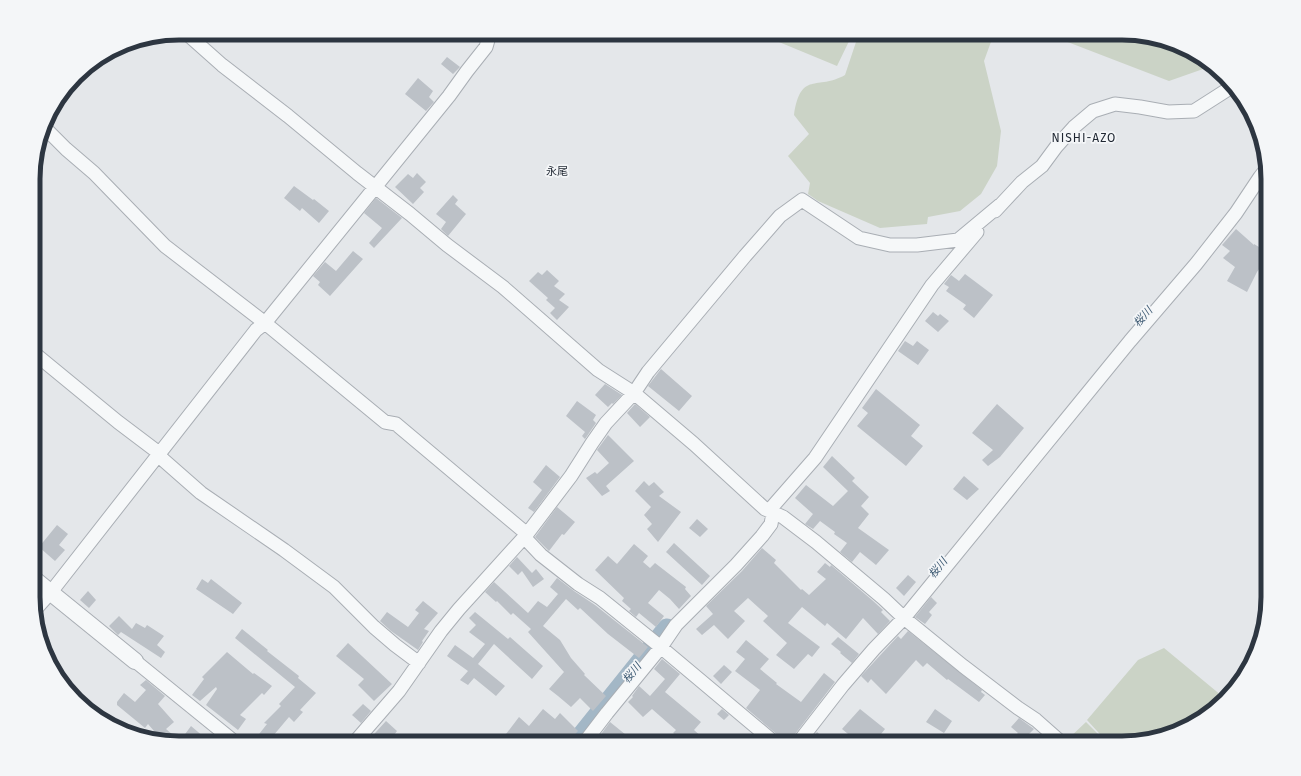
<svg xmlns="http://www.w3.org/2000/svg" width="1301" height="776" font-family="'Fira Sans','Noto Sans JP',sans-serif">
  <rect width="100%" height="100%" fill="#e4e7ea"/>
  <path fill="#cbd3c6" d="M757,33H853L837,66Z
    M859,33H998L992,39L984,61L1001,131L997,166L981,194L960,211L928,217L927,224L880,228L818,201L808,194L810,183L788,156L809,134L794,115C801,70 817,91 845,75Z
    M1053,33H1122L1195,53L1208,66L1206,68L1169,81L1065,41Z
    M1164,648L1222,696L1195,723L1131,743H1108L1087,720L1138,660Z
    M1086,722L1105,741L1103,743H1070L1067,740Z"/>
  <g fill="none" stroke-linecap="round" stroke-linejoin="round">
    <path stroke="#a3b7c6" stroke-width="19" d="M575,743L667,628"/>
  </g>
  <path fill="#bcc1c7" d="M447,57L460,67L453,74L441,64Z
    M418,78L433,91L429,97L434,102L426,111L405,94Z
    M417,173L426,182L420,188L424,192L413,204L395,187L408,174L413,178Z
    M294,186L313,200L314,199L329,211L319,223L302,208L300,211L284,198Z
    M453,195L458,200L455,204L466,214L448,236L441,229L446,222L436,214Z
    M376,198L402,218L374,248L369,243L382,228L364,213Z
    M1236,229L1254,245V244L1259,247L1263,242L1268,245V257L1257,272L1247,292L1227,281L1235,267L1223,258L1230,251L1222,245Z
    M353,251L363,259L330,296L318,285L320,282L313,276L325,262L336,271Z
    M547,270L559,281L554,286L565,294L559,300L569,307L557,320L550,313L555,308L546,300L548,298L529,281L538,272L542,275Z
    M965,274L993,295L974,318L963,309L966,305L946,291L949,287L944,284L951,275L959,281Z
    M933,312L938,316L940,314L949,321L938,332L925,321Z
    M905,341L913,346L917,341L929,350L918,365L898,351Z
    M661,369L692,396L679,411L648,386Z
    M605,384L622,395L613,404L612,403L608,407L595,395Z
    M876,389L920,425L911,436L923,446L906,466L857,426L868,413L862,408Z
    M577,401L596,415L593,420L596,423L585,439L582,436L585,432L566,416Z
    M635,404L650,417L640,427L627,413Z
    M997,404L1024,428L1000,457L988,466L982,460L993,450L972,433Z
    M608,435L634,461L606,486L610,491L602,496L586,478L595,472L597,474L609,463L597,450Z
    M832,456L855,478L852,481L869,497L861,506L869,514L858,528L889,550L876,565L860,552L852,562L840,552L847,543L834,534L835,532L820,521L813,529L805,524L813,514L795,498L806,485L833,506L848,491L823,467Z
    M546,465L560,477L534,512L528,508L542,490L533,482Z
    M964,476L979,489L967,500L953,489Z
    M644,481L649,486L654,482L664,492L659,496L681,512L658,542L647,529L652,524L644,515L651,507L635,491Z
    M557,507L575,522L564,535L562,534L549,551L535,537Z
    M697,519L708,529L700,537L689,528Z
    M57,525L68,534L59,545L65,550L55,561L39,547Z
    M674,543L710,576L702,585L666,552Z
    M634,544L648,556L643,562L650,568L655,563L686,587L685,589L691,596L679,609L670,599L659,590L648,603L664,616L656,627L639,613L636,617L629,611L631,609L622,601L624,598L595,570L608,556L617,564Z
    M762,548L776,560L774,563L801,590L802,589L809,595L826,579L817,572L825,563L830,567L831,565L872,600L883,610L881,612L890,621L878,634L863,618L846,639L827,623L825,626L802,607L788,623L820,647L812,657L808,654L794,669L776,655L787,643L763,621L768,616L748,598L734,611L745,621L728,639L714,625L702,635L696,629L713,614L706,606L742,571Z
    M517,557L532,573L536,569L544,579L533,587L522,571L518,575L509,566Z
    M908,575L916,582L904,596L896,588Z
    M557,578L574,591L595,605L648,647L639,658L608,634L580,608L578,610L566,599L543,626L560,640L571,658L585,674L584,675L606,696L593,711L580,698L571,707L558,696L549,689L564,672L528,632L531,629L513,613L511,615L497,601L496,602L485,592L494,582L528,613L538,601L547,607L558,594L550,587Z
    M202,579L208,583L211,579L242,603L233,614L196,589Z
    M88,591L96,600L89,608L80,600Z
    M931,597L937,603L929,612L932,615L925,624L915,617Z
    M423,601L438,613L424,629L429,631L422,641L423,642L418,650L391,631L380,621L387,612L408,627L419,613L415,610Z
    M475,612L508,639L510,637L543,666L532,679L494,644L478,664L505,686L496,696L474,678L468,685L460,680L468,671L447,656L455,645L473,658L485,644L469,632L476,625L469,618Z
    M119,616L132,629L136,623L145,628L147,625L164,636L157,645L165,652L161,658L121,632L118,635L109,626Z
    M242,629L268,650L267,651L299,676L298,678L316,693L300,710L303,712L294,722L289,717L267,743H252L267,724L264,723L281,706L279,704L295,687L235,638Z
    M908,631L982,690L981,692L985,695L979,702L948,679L947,680L927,663L923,667L916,660L886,694L871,679L868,683L861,676L898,636L901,639Z
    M838,637L859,654L852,663L840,653L841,652L831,644Z
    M746,640L769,659L760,669L777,683L776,684L801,702L824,673L835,682L792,738L790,743H783L780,737L746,708L760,690L735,671L745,659L736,652Z
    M348,643L392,684L374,701L358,685L364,679L336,656Z
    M227,652L253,674L254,673L272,686L264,695L262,693L240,715L246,719L238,730L206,705L217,689L216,687L200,701L192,695L204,679L202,677Z
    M662,659L680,674L665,692L701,722L694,730L704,739L699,743H685L673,733L676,730L652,709L643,717L628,702L633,697L632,696L639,686L650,696L665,679L654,669Z
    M724,665L732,672L721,684L713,676Z
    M146,680L165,696L158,704L174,722L166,729L180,741L191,726L211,743H179L160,738L148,724L145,728L117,705V702L124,693L135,702L146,690L140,685Z
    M363,704L371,711L361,723L352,715Z
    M543,709L555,719L560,713L578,731L567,743H543L531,734L523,743H517L506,734L519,717L529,726Z
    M722,709L729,715L724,720L717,714Z
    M860,709L885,729L874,743H859L842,729Z
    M935,709L952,721L944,733L926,722Z
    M1019,718L1034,729L1022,741L1016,735L1018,733L1011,727Z
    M386,721L397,731L388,743H366Z
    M610,722L636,743H605L599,737Z
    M817,732L829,743H808Z
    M755,737L762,743H750Z"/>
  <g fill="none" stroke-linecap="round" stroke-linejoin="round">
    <g stroke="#a9aeb4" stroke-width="15">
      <path id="minor" d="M186,33L222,65L288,116L357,173L410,214L447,245L503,287L598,370L634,393L694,444L765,509L783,517L816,542L884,599L904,618L963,666L1018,708L1036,720L1062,743
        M44,127L66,149L94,173L165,246L265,323L385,422L396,424L527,534
        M995,211L1022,182L1042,166L1056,147L1074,127L1093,111L1115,104L1140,107L1168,112L1194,111L1230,88
        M34,353L118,422L159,453L160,457L201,493L284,550L334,587L374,627L395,645L419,663
        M770,512L773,506L815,458L932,285L977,232
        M524,537L541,555L578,584L600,598L657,644L775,743
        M34,611L51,592L256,330L265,323L449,96L467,71L486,47L490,33
        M135,661L236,743
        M354,743L399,691L441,631L459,609L527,534L571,476L592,443L606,423L634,393L648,372L745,256L780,216L802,200L859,238L890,245H917L958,240L1000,205
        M584,743L607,713L661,647L676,625L736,565L762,536L771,524L773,513
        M798,743L843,685L874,649L904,618L1130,341L1196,264L1236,213L1260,177L1267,168"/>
    </g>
    <g stroke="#a9aeb4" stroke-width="18">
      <path id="tertiary" d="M34,579L135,661"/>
    </g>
    <use href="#minor" stroke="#f6f8f9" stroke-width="13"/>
    <use href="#tertiary" stroke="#f6f8f9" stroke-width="16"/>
  </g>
  <g text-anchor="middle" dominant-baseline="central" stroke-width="3.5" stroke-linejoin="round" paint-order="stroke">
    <g font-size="11" fill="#1f2732" stroke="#f4f6f8">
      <text x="557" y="171">永尾</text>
    </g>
    <g font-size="11" font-style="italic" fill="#3b5871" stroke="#f4f6f8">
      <text transform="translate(1143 317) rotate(-48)">桜川</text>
      <text transform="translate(938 568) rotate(-51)">桜川</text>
      <text transform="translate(632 673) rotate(-51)">桜川</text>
    </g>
    <g font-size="12" letter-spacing="1" fill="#1f2732" stroke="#f4f6f8">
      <text x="1084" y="138">NISHI-AZO</text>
    </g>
  </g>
  <path d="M0 0H1301V776H0ZM179 40H1122A139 139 0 0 1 1261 179V597A139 139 0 0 1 1122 736H179A139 139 0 0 1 40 597V179A139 139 0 0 1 179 40Z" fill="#f4f6f8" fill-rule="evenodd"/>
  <path fill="none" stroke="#2d3641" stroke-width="5" d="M179 40H1122A139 139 0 0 1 1261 179V597A139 139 0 0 1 1122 736H179A139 139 0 0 1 40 597V179A139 139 0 0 1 179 40Z"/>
</svg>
